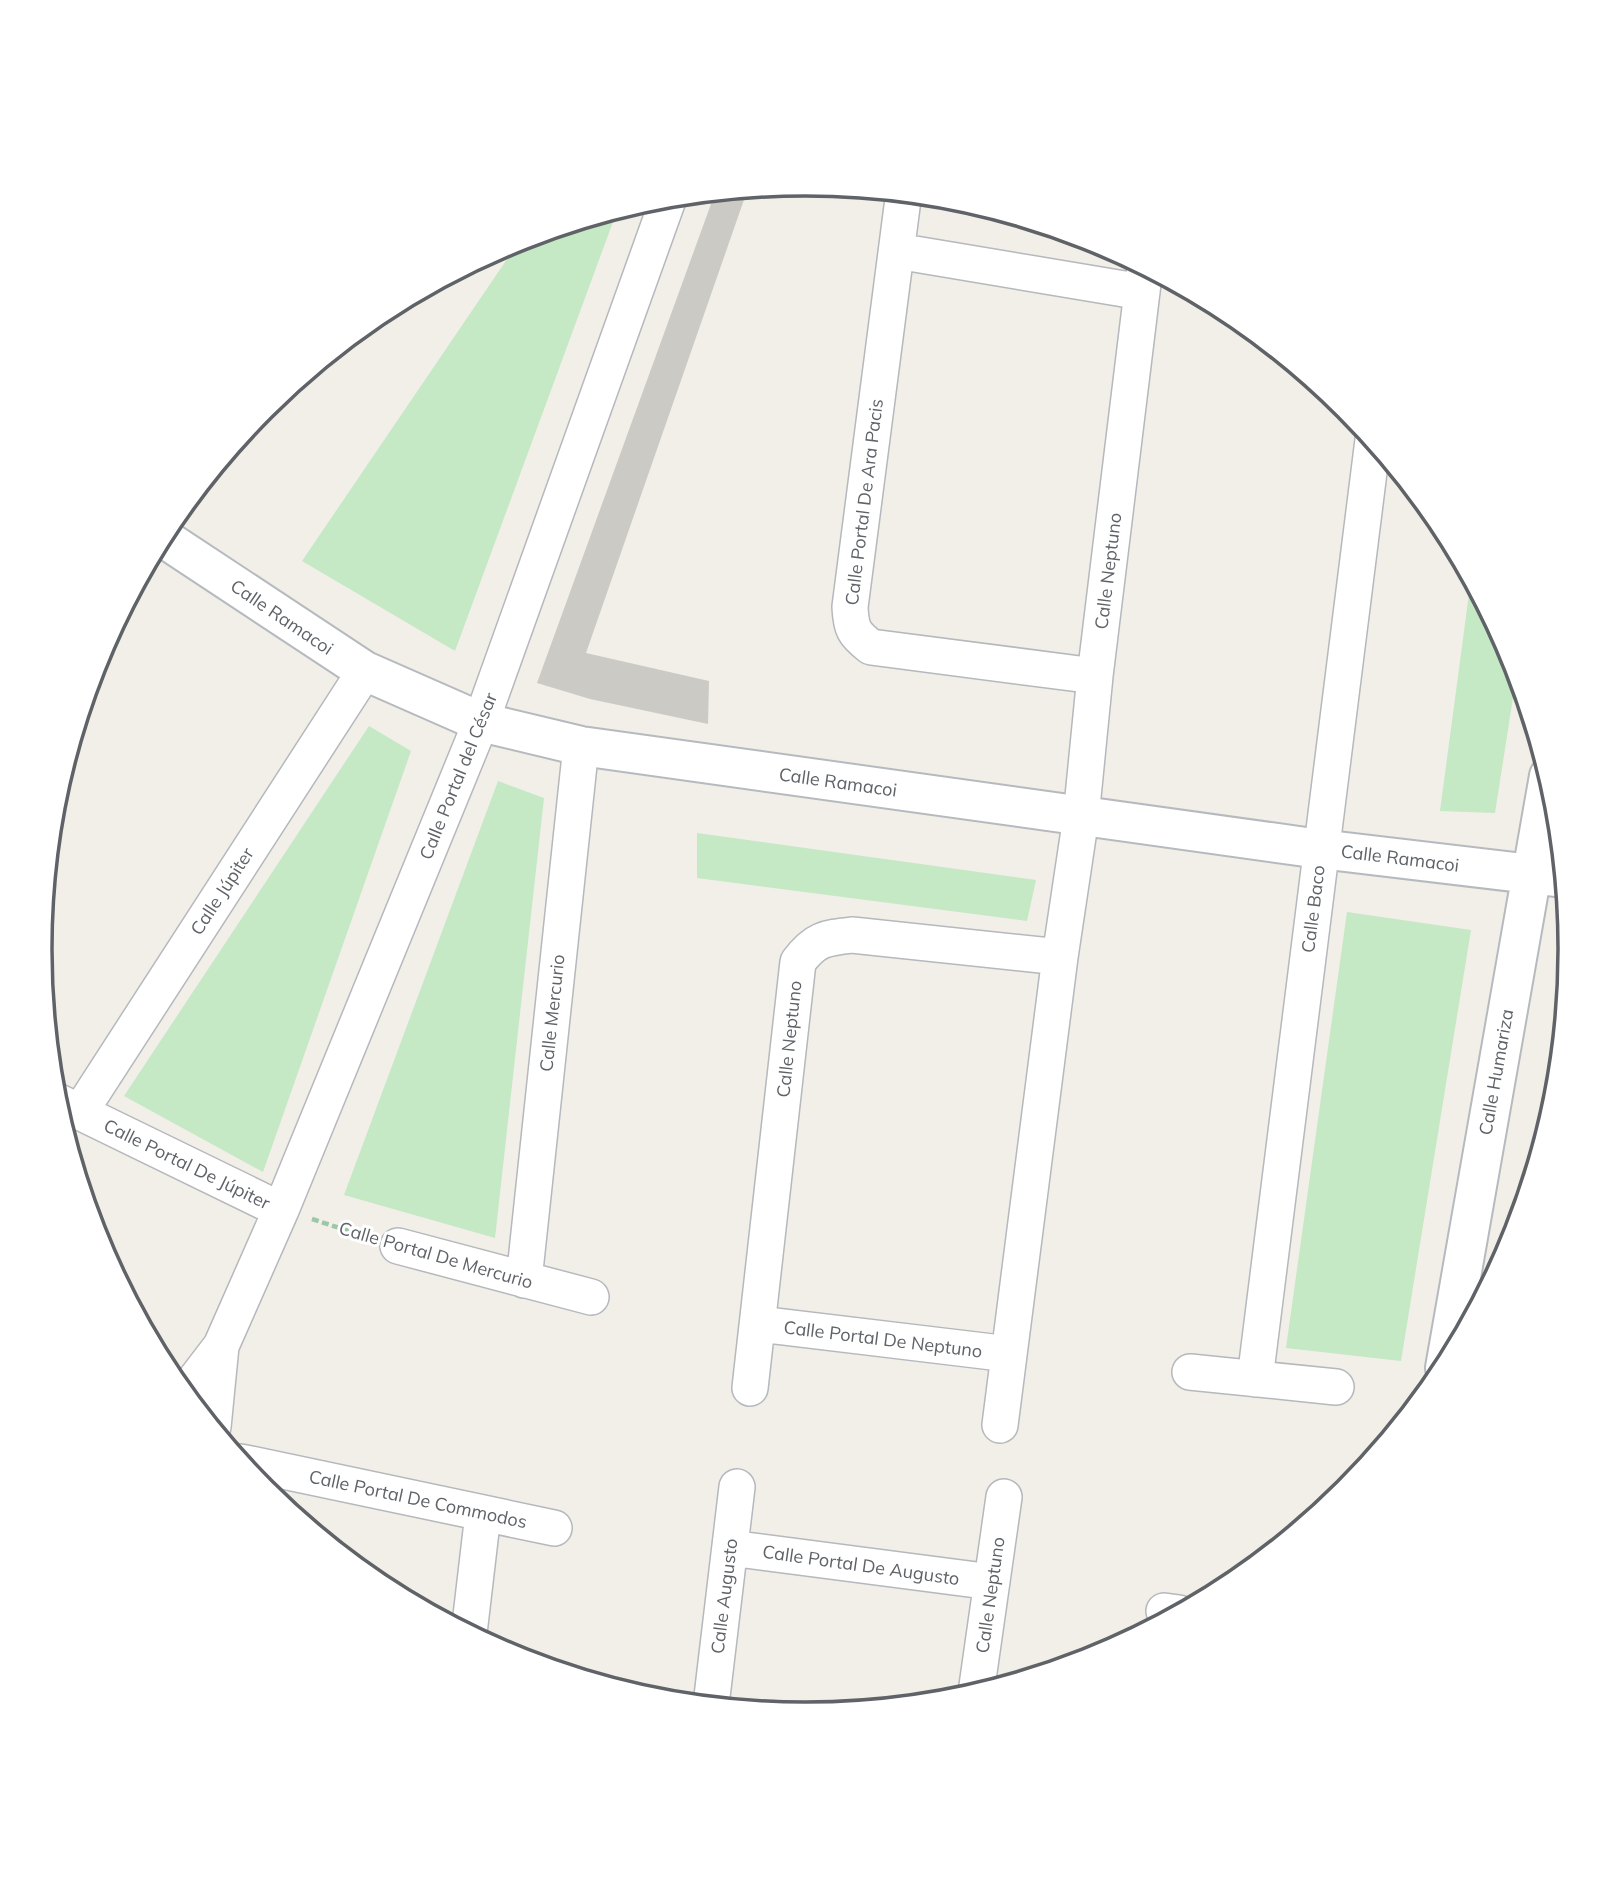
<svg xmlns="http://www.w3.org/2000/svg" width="1611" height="1898" font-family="Mulish,sans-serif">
  <rect width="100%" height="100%" fill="#f1efe8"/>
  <path fill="#c5e8c5" d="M617,211L455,651L302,561L520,240Z
    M1471,579L1513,657L1517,672L1495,813L1440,811Z
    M369,726L411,751L263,1172L124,1096Z
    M498,781L544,798L495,1238L344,1195Z
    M697,833L1036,880L1027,921L697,878Z
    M1347,912L1471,930L1401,1361L1286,1348Z"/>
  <path fill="#cccac5" d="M735,191L746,194L586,653L709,681L708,724L590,699L537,683L715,193Z"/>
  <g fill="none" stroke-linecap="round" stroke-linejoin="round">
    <g stroke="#b5b8bc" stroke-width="38">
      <path id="street" d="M903,199L850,607C851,629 854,634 871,647L1095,676
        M897,251L1142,292
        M55,1100L281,1210
        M80,1112L365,671
        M398,1246L591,1297
        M524,1280L581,746
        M758,1324L1009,1354
        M1190,1372L1336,1387
        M1255,1379L1373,440
        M750,1388L798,962C815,939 825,938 852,935L1060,957
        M185,1393L221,1346L281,1210L481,722L669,197
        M1000,1425L1060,957L1081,817L1095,676L1145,267
        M213,1427L221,1346
        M241,1462L554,1528
        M730,1548L992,1582
        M1164,1611L1179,1613
        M469,1633L483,1514
        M976,1693L1004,1497
        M711,1705L737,1487"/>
    </g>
    <g stroke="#b6babf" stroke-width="42">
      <path id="secondary" d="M162,537L365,671L481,722L581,746L1320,849L1564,878
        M1445,1368L1549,776"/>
    </g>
    <path stroke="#9cc7a9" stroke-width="4.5" stroke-dasharray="7 3.5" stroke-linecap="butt" d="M312,1219L367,1237"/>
    <use href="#street" stroke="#fff" stroke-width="35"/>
    <use href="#secondary" stroke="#fff" stroke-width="38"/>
  </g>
  <g text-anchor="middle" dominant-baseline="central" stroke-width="6" stroke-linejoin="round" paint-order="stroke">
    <g font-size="18" fill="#5f6368" stroke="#fff">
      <text transform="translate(864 502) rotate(-83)">Calle Portal De Ara Pacis</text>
      <text transform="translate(1108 571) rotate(-83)">Calle Neptuno</text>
      <text transform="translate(282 617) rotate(34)">Calle Ramacoi</text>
      <text transform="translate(458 776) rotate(-68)">Calle Portal del César</text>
      <text transform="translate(838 782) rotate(8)">Calle Ramacoi</text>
      <text transform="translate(1400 858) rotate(7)">Calle Ramacoi</text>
      <text transform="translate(222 891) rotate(-57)">Calle Júpiter</text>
      <text transform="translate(1313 909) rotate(-83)">Calle Baco</text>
      <text transform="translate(552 1013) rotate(-84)">Calle Mercurio</text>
      <text transform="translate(789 1039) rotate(-84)">Calle Neptuno</text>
      <text transform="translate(1496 1072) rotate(-80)">Calle Humariza</text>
      <text transform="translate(187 1164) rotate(26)">Calle Portal De Júpiter</text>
      <text transform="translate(436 1255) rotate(16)">Calle Portal De Mercurio</text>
      <text transform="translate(883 1339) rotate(7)">Calle Portal De Neptuno</text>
      <text transform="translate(418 1499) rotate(12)">Calle Portal De Commodos</text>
      <text transform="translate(861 1565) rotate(8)">Calle Portal De Augusto</text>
      <text transform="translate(990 1595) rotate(-82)">Calle Neptuno</text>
      <text transform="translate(724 1596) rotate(-83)">Calle Augusto</text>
    </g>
  </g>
  <path d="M0 0H1611V1898H0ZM52 949a753 753 0 1 1 1506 0a753 753 0 1 1-1506 0Z" fill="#fff" fill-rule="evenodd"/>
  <path fill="none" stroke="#5f6368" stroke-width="3.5" d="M52 949a753 753 0 1 1 1506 0a753 753 0 1 1-1506 0Z"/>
</svg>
